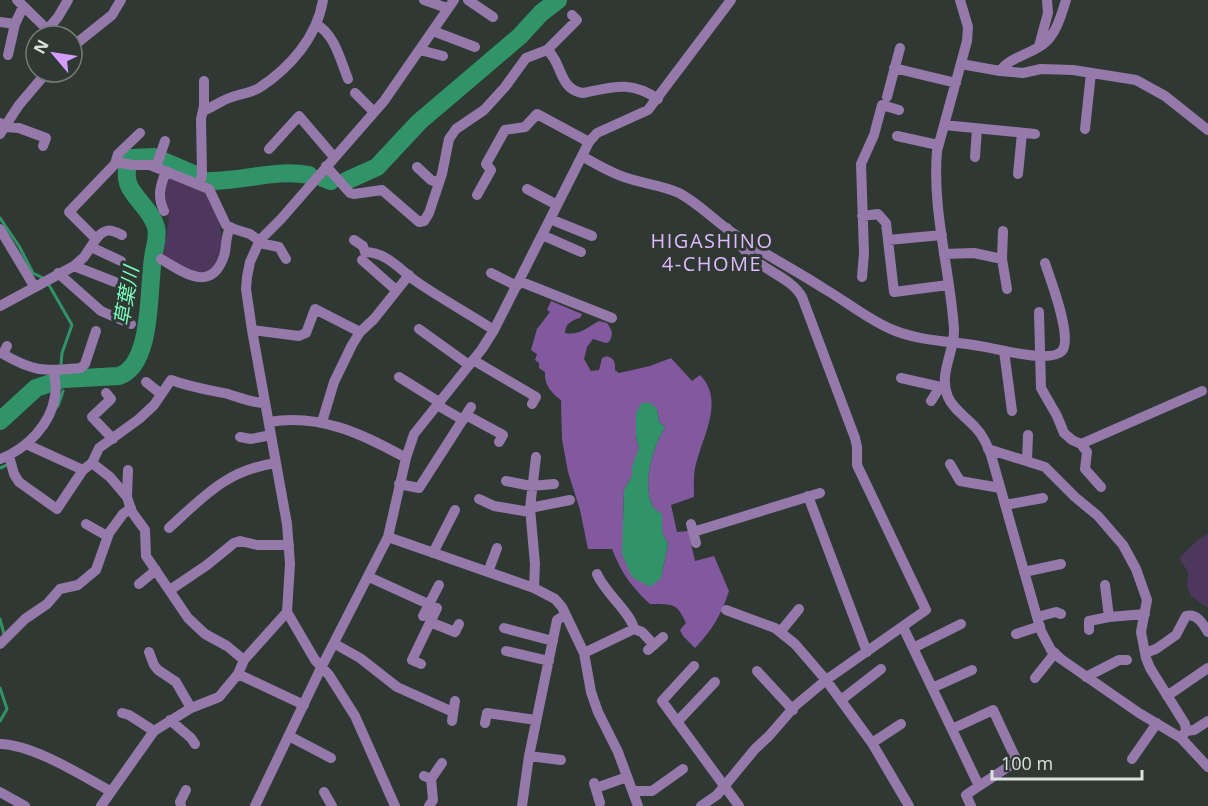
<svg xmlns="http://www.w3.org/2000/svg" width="1208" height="806" font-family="'Open Sans','Noto Sans JP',sans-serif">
  <rect width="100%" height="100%" fill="#2f3833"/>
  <path fill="#4d375d" d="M169,176L209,192C218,218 234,252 205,273H195L161,254L166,239L169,217L163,199Z
    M1208,534V608L1191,596L1187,585L1188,572L1179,558L1199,539Z"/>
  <path fill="#82599f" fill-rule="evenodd" d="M551,301L582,314L580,318C572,320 565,324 565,333C580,336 587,327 599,321L607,323C612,330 614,334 609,342L606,343L593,339L587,347L584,359L591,371L599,370L602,358L607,356C615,359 615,362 615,370L619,373L650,366L671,358L692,381L700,375C725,400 703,435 696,464C693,474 694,486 694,497L671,505L677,532L688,531L695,561L714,556L729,591C722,613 712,631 695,648L683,636L680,630L686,623C676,601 672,605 650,604C631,586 622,574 612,549H588L580,510L568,472L562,439L561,400C551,393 544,384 545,372L539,368V363L535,360L537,354L531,350L537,329L550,312L547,310ZM657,409L659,422L665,427C653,447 642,482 652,505C654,509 658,512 662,514V532L668,544L661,578L623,526L624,490L632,476V467L637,458L639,448L636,437Z"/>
  <path fill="#319468" d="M642,403H651L657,409L659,422L665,427C653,447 642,482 652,505C654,509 658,511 662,514V532L668,544L661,578L650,587L632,577L622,554L624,490L632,476V467L639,448L636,437V413Z"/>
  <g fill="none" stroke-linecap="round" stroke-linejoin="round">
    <path stroke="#319468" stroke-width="3" d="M0,218L19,246L33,273L43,278
      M49,285L72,325L62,353L61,364
      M63,383V375
      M58,406L63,391
      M0,468L7,465
      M0,619L4,634
      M0,688L7,709L0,721"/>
    <path stroke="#319468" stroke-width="18" d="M323,178L331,181
      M210,181C244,181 276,169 309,175
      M346,181L377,167L419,122L520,36L541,13L558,0
      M0,421L36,388L63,379L119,376C153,365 148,288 153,258C154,247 159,238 156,227C148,200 115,191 131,158L154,157L196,175"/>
    <path stroke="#9579aa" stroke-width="10" d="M17,0L54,36
      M424,0L447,8
      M468,0L493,17
      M960,0L968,27L967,41L937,151C932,211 950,270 954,329C955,352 938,373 948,397C953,409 966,417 975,427C983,435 987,445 991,455L1041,631L1051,650L1061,659L1139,713L1181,738L1208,767
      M0,22L15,24
      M316,24C335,35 340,59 348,79
      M47,30L58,17L68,0
      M433,31L475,47
      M1039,46L1048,13L1047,0
      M72,47L112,15L121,0
      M420,50L443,56
      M547,50L577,20L572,15
      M8,55L15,24L23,7
      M961,64L1000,71L1023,73L1041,69L1073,70L1136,80L1165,96L1208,130
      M894,68L956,83
      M1000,71C1012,54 1039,54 1051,36C1059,26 1062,12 1066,0
      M355,93L374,112
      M887,97L900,48
      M203,111C213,107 222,100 232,97C241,94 250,93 259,88C290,68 317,37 323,0
      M0,123L5,127L19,128L46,138L43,146
      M944,125L1035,134
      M1085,129L1091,73
      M0,134L19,105L47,72
      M897,136L938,145
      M269,149L299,116L334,157
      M582,156C596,164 611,173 627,178C644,184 662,185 679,193C698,203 713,219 730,231C760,252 792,268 823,288C846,301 868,320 893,330C925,343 962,341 995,349C1009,352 1052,362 1062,351C1073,337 1050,279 1045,263
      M975,157L977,129
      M115,164L118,154L140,133
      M326,166L350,193L354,194L382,190L419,222L424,221L429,213L442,174L449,139L456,129L484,110L505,87L526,58L547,50C563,63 558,89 583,93C613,87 630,80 658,99
      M156,167L165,141
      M417,167L431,180L439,183
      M1018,174L1022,133
      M200,185L202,173L201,119L204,106V81
      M527,189L557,205
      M477,195L491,170L486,164L505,130L525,127L537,114L589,142
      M164,211C157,196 160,187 166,171
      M862,216L878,214L886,223L894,292L948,285
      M550,219L592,236
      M0,229L34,286
      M1003,231L1002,259L1007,289
      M542,235L581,252
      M96,239C105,228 110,229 122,235
      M354,240L363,246L365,252C387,252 401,271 417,282C442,299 469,314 494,330
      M888,240L942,235
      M91,247L121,261
      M944,254L974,253L1002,259
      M161,259C183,272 211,294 224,256C227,247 225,237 230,228
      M362,260L396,290
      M74,266L115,282
      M58,273L101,311L131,324
      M491,273L517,286
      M862,277L864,253L861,164L874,135L882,105L899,110
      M519,281L612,318
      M0,306L74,266L84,257L96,239L69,212L115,164L122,163L132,165H150L209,189L226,225L234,229L250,234L264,244L279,247L286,259
      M1039,312L1041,388L1057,416L1064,433L1072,440L1081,444L1202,391
      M419,329L469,365
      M252,330L299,336L306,333L315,309L360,332
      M7,346L3,354C36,373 45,371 81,368L85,364L96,331
      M1004,351L1012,411
      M473,360L536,397L532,404
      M399,377L439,402
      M901,378L945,388
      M146,382L161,394
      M106,393L111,399L92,417L113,439
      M931,401L940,387
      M437,405L463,420
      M466,415L503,435L499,442
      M269,422C319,413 363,434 406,458
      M322,422L334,382L352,345L360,332L374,319L409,275
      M240,437L251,439L271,435
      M26,444L83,470L92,463L99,448L139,419L154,405L171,380C190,387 209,390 228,394C241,398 252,403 265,403
      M1081,444L1087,452L1085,469L1101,487
      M988,449L1045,467L1075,497L1098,516L1123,545L1136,569L1147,600L1141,632L1146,658L1150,668L1185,724L1186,731
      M9,456L14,474L19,482L57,509L83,470
      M0,459C27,449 51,424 55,396C57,387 55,380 54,371
      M1027,460L1028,435
      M92,463L110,477L127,497L132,512L145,530L146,556L188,618L205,634L227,646L244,660
      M950,464L960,481L1000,488
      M506,481L531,486L554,484
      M399,484L419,488L471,407
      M808,496L867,652
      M127,497L128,470
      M479,499L494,506L530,512
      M1005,505L1043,498
      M530,508L570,500
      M86,524L107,536
      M691,524L696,543
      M169,528C204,496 227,470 276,463
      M693,532L820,493
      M388,537L534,588L555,599L562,607L584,653L591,692L598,712L618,752L638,806
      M433,553L455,510
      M488,572L497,548
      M1024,572L1061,564
      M369,577L437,608L412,660L421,664
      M139,584L156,570
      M1105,585L1109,617
      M534,588L535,564L530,508L536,457
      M170,590L207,565L234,543L240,541L257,545H289
      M726,610L775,628L795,644L826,680L872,743L909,806
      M423,616L439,585
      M1037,617L1056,612L1061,614
      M430,622L455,632L459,624
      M903,627L979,786L966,795L971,806
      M504,628L553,641
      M634,629L642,632L654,645
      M1089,630V621L1109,617L1145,614
      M781,631L799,609
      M1016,634L1040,626
      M0,644L25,619L47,604L60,589L78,585L96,570L109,533L123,514L131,508
      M335,644L360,658L397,687L453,712
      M913,648L961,624
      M648,650L663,637
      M506,651L549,661
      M149,652L154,665L158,670L176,682L191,708
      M584,653L634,629C632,614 605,593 597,574
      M1145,653L1156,649L1176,635L1186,616C1197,613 1203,624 1208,632
      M694,666L662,701L739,806
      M757,671L793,710
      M238,674L304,705
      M1086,677L1119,660H1127
      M1035,678L1055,653
      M932,688L972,670
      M1167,696L1208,668
      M841,700L881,669
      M122,713L129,715L154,731
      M170,720L191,738L195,744
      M452,721L455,701
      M677,722L715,682
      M485,723L487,713L536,720
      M952,729L993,710L1017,761L979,786
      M1183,735L1186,731L1194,730L1208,721
      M289,736L331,758
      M872,743L901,724
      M0,744C34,745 81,775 110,791
      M529,756L561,760
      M1132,759L1157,723
      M424,776L431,779L442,763
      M594,783L600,803
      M596,788L627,777
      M633,791H652L683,769
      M0,792L25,806
      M324,792L332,806
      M101,806L154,731L191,708L219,697L238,674L244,660L287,612
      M181,806L180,802L186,790
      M255,806L321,668L388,537L406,458L414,434L482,349L494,330L589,142L597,133L648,110L731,0
      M395,806L355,716L329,675L315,660L287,612L290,564L287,524L252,330L246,289L247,277L250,262L260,240L281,219L384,101L454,0
      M429,806L433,800L431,779
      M522,806L529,756L557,620L565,615
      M701,806L717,795L755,749L769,736L795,706L826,680L926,610L857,465V447L855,438L802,297C792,279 768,272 752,258C743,249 735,239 727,228"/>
  </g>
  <g text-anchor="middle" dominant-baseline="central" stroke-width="6" stroke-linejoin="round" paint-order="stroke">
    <g font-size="20" letter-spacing="1.5" fill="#e0bafd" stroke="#2f3833">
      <text x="712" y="240">HIGASHINO<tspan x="712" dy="23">4-CHOME</tspan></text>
    </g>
    <g font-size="20" font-style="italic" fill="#7afabc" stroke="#2f3833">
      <text transform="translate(126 296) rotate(-80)">草葉川</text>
    </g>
  </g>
  <g transform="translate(54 54) rotate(299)"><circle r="28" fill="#2f3833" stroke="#747c77" stroke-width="1.5"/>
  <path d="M0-4.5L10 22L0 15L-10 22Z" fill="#d49cfc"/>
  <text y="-9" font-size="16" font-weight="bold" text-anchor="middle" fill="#dce2de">N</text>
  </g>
  <path d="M992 770v9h150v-9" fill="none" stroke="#dce2de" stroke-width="3"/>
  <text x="1001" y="770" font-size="18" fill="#dce2de" stroke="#2f3833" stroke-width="4.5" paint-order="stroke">100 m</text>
</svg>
